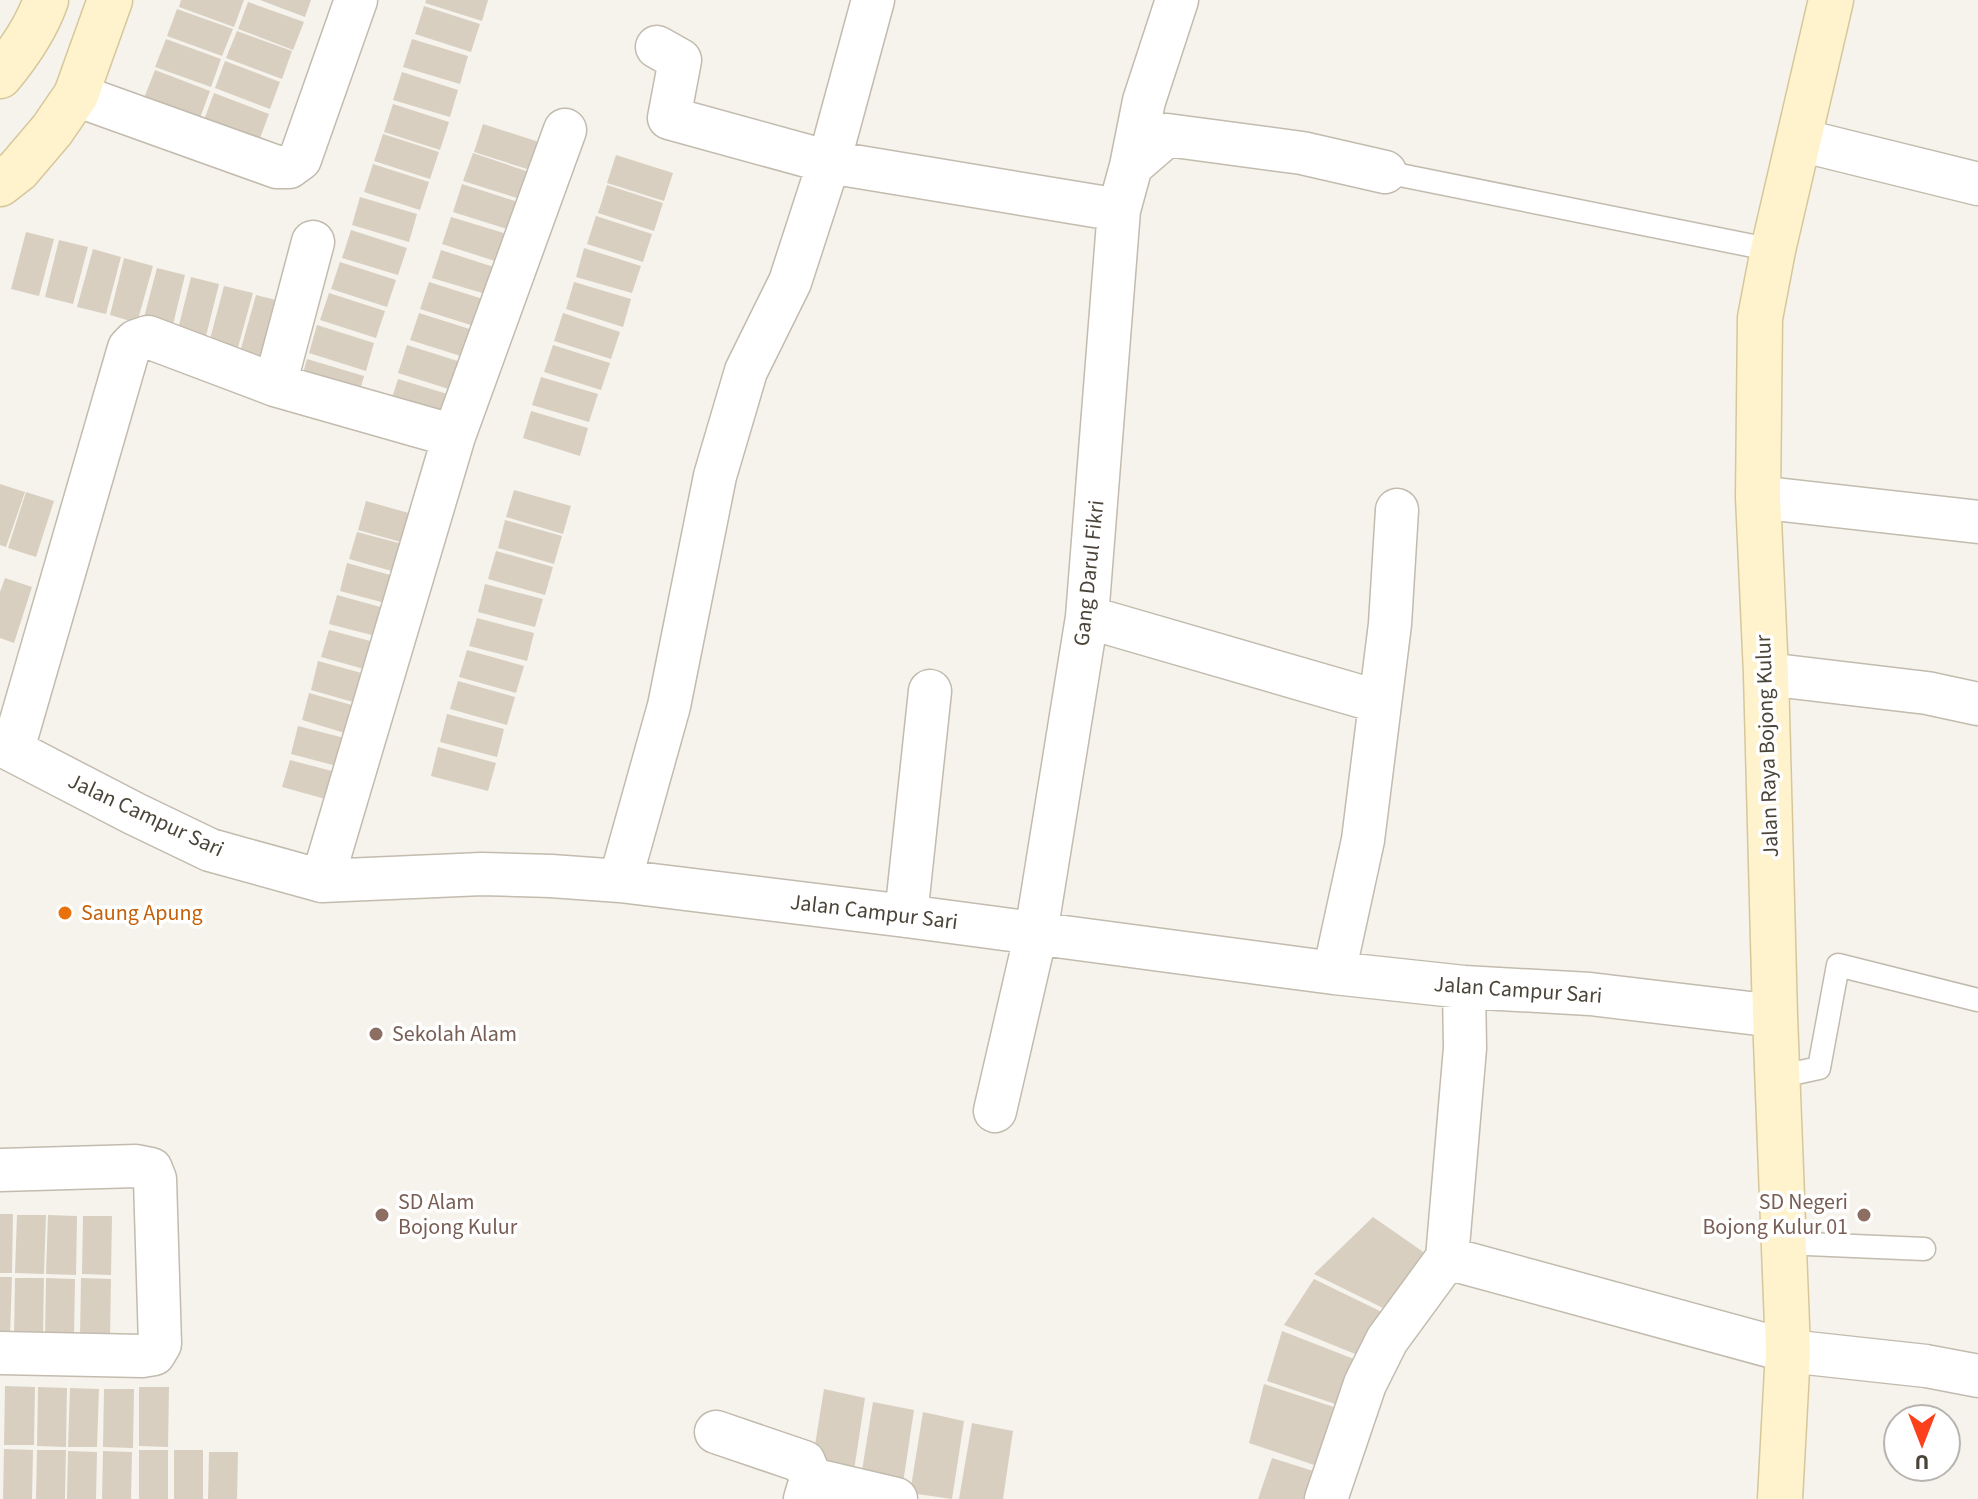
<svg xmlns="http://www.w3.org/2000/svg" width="1978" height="1499" font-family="'Source Sans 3',sans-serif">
  <rect width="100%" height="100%" fill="#f6f3ec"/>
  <path fill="#d8cfc1" d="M181,0H244L234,27L179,7Z
    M260,0H311L305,17Z
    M426,0H488L482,21L425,3Z
    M248,2L304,22L293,50L238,29Z
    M424,6L480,24L471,52L415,34Z
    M177,9L233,29L222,56L167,36Z
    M237,31L292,51L282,79L226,58Z
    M166,39L221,59L211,87L155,67Z
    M412,39L468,56L460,84L403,67Z
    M225,61L280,82L270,109L215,88Z
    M155,70L210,91L200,118L144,98Z
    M402,72L458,90L450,117L393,100Z
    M214,93L269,114L259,141L204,120Z
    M393,104L449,122L440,150L384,132Z
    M483,124L539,142L530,170L474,152Z
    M383,134L439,152L430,179L374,161Z
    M473,153L529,172L520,199L463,181Z
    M616,155L673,173L664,201L607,183Z
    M373,164L429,182L420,210L364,192Z
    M462,184L518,202L510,230L453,212Z
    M607,185L663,203L654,231L598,213Z
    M360,197L417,214L409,242L352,225Z
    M596,216L652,234L643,262L587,244Z
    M451,217L507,234L498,262L442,244Z
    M351,230L407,248L398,275L342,258Z
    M26,232L54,239L39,296L11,289Z
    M59,240L88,247L73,304L45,297Z
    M584,248L641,266L632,293L576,277Z
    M93,249L121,257L106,314L77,307Z
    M441,250L497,268L489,295L432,278Z
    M124,258L153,266L137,323L110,315Z
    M340,262L396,280L387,307L331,289Z
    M157,268L185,275L171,333L142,325Z
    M191,277L219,284L205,340L177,333Z
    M429,282L486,300L477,327L420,309Z
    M574,282L631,299L623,327L566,309Z
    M224,286L253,293L237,351L209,343Z
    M329,293L385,311L376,338L320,320Z
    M256,295L284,302L269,359L240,352Z
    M419,313L476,331L467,358L410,340Z
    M563,313L620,332L611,359L554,341Z
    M317,325L374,343L366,371L309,353Z
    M407,345L464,363L455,391L398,373Z
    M553,345L610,363L601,390L544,372Z
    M307,359L364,376L356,404L299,387Z
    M541,377L598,394L589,422L532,405Z
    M398,379L454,396L445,423L389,407Z
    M531,411L588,428L580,456L523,438Z
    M0,484L25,492L6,547L0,545Z
    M514,490L571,506L563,534L506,517Z
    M26,492L54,501L36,557L8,548Z
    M366,501L423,517L415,546L358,530Z
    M505,520L562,536L554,564L498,548Z
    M357,532L414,547L406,575L349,559Z
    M496,551L553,567L545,595L488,579Z
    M347,563L405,579L396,606L340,591Z
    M5,578L32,587L14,643L0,638V592Z
    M485,584L543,599L535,627L478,612Z
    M337,595L395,611L387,639L329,624Z
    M477,618L534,633L527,661L469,646Z
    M329,630L385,645L378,673L321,657Z
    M467,650L524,666L516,693L459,677Z
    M318,661L376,677L367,706L311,690Z
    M458,681L515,697L507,725L450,709Z
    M309,693L366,709L358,737L302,720Z
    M447,714L504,729L497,757L440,742Z
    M298,726L356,741L348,769L291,754Z
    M438,747L496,763L488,791L431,776Z
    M290,760L347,775L340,803L282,787Z
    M0,1214H13L12,1273H0Z
    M17,1215H46L44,1274L15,1273Z
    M48,1215L77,1216L76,1275L46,1274Z
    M83,1216H112L111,1275L82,1274Z
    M1373,1217L1432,1258L1389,1311L1314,1274Z
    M0,1277H12L10,1336L0,1335Z
    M15,1278H44L43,1337L14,1336Z
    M46,1278L75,1279L74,1338L45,1337Z
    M81,1278L111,1279L110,1338H80Z
    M1314,1279L1386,1314L1360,1356L1284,1325Z
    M1282,1331L1359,1361L1341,1406L1267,1381Z
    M1264,1384L1340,1409L1323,1468L1249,1443Z
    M5,1386L35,1387L34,1445H4Z
    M38,1387L67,1388L66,1447L37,1446Z
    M139,1387H169L168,1447L139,1446Z
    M70,1388L99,1389L97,1447H68Z
    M104,1389H134L133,1448L103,1447Z
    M824,1389L865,1398L853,1477L811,1470Z
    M873,1402L914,1410L902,1490L860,1483Z
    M923,1412L964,1421L952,1499L910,1493Z
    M972,1423L1013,1431L1003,1499H959Z
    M4,1449L33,1450L32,1499H3Z
    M37,1450H66L65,1499H36Z
    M139,1450H168V1499H139Z
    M174,1450H203V1499H174Z
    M68,1451L97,1452L96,1499H67Z
    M103,1451L132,1452L131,1499H102Z
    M209,1452H238L237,1499H208Z
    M1272,1458L1323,1474L1316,1499H1258Z"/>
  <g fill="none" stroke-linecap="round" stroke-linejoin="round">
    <g stroke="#c2bbae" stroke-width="25">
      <path id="lane" d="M1385,172L1773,250
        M1777,1077L1819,1068L1838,965L1978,1000
        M1784,1243L1924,1249"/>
    </g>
    <g stroke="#c2bbae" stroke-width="45">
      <path id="street" d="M657,47L680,60L669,118L829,162L1119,210L1087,617L1036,933L995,1111
        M76,95L277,167H289L300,159L356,0
        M1800,140L1978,184
        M1131,166L1144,101L1177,0
        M1119,210L1131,166L1167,135L1302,153L1385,172
        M313,242L275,385L454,436
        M1758,497L1978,522
        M1087,617L1380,702
        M1766,674L1927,693L1978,704
        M0,744L135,814L210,850L322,881L482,874L551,876L620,881L906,916L1334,973L1464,987L1590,994L1775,1016
        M13,749L129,348L136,341L148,337L275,385
        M322,881L454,436L565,130
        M620,881L669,706L715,476L746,371L790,282L829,162L873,0
        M906,916L930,691
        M1334,973L1363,840L1390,624L1397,510
        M0,1170L136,1166L151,1169L155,1179L160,1344L154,1354L142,1356L0,1353
        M1447,1258L1465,1048L1464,987
        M716,1432L804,1462L811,1479
        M805,1499L811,1479L896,1499
        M1326,1499L1365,1384L1387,1340L1447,1258L1788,1351L1926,1366L1978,1376"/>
    </g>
    <g stroke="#d6c79b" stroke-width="47">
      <path id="secondary" d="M0,76C19,53 36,29 46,0
        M0,184L18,170L52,130L76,95L110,0
        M1780,1499L1788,1351L1775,1016L1766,674L1758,497L1760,318L1773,250L1831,0"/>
    </g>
    <use href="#lane" stroke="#fff" stroke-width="22"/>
    <use href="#street" stroke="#fff" stroke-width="42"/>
    <use href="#secondary" stroke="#fff3cd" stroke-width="44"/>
  </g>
  <circle fill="#e8710a" stroke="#fff" stroke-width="3" cx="65" cy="913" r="8"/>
  <g fill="#8d6e63" stroke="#fff" stroke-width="3">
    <circle cx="376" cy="1034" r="8"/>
    <circle cx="382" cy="1215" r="8"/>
    <circle cx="1864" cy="1215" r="8"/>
  </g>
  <g text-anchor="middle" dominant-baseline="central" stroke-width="7" stroke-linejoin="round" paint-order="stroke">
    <g font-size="22" fill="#4b4439" stroke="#fff">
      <text transform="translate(1089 573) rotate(-84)">Gang Darul Fikri</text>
      <text transform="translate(1767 746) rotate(-92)">Jalan Raya Bojong Kulur</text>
      <text transform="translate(146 815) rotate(25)">Jalan Campur Sari</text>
      <text transform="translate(874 912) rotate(7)">Jalan Campur Sari</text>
      <text transform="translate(1518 990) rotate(4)">Jalan Campur Sari</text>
    </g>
    <g font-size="22" fill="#c56008" stroke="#fff" text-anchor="start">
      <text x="81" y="913">Saung Apung</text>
    </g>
    <g font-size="22" fill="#785e54" stroke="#fff" text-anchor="start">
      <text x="392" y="1034">Sekolah Alam</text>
      <text x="398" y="1202">SD Alam<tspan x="398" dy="25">Bojong Kulur</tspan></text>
      <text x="1848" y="1202" text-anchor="end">SD Negeri<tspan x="1848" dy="25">Bojong Kulur 01</tspan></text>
    </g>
  </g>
  <g transform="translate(1922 1443) rotate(180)"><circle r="38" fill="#ffffff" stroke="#b7b4b0" stroke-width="2"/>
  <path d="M0-6L14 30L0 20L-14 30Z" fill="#fc3f1d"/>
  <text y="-12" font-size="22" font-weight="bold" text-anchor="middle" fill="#4b4439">U</text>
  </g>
</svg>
